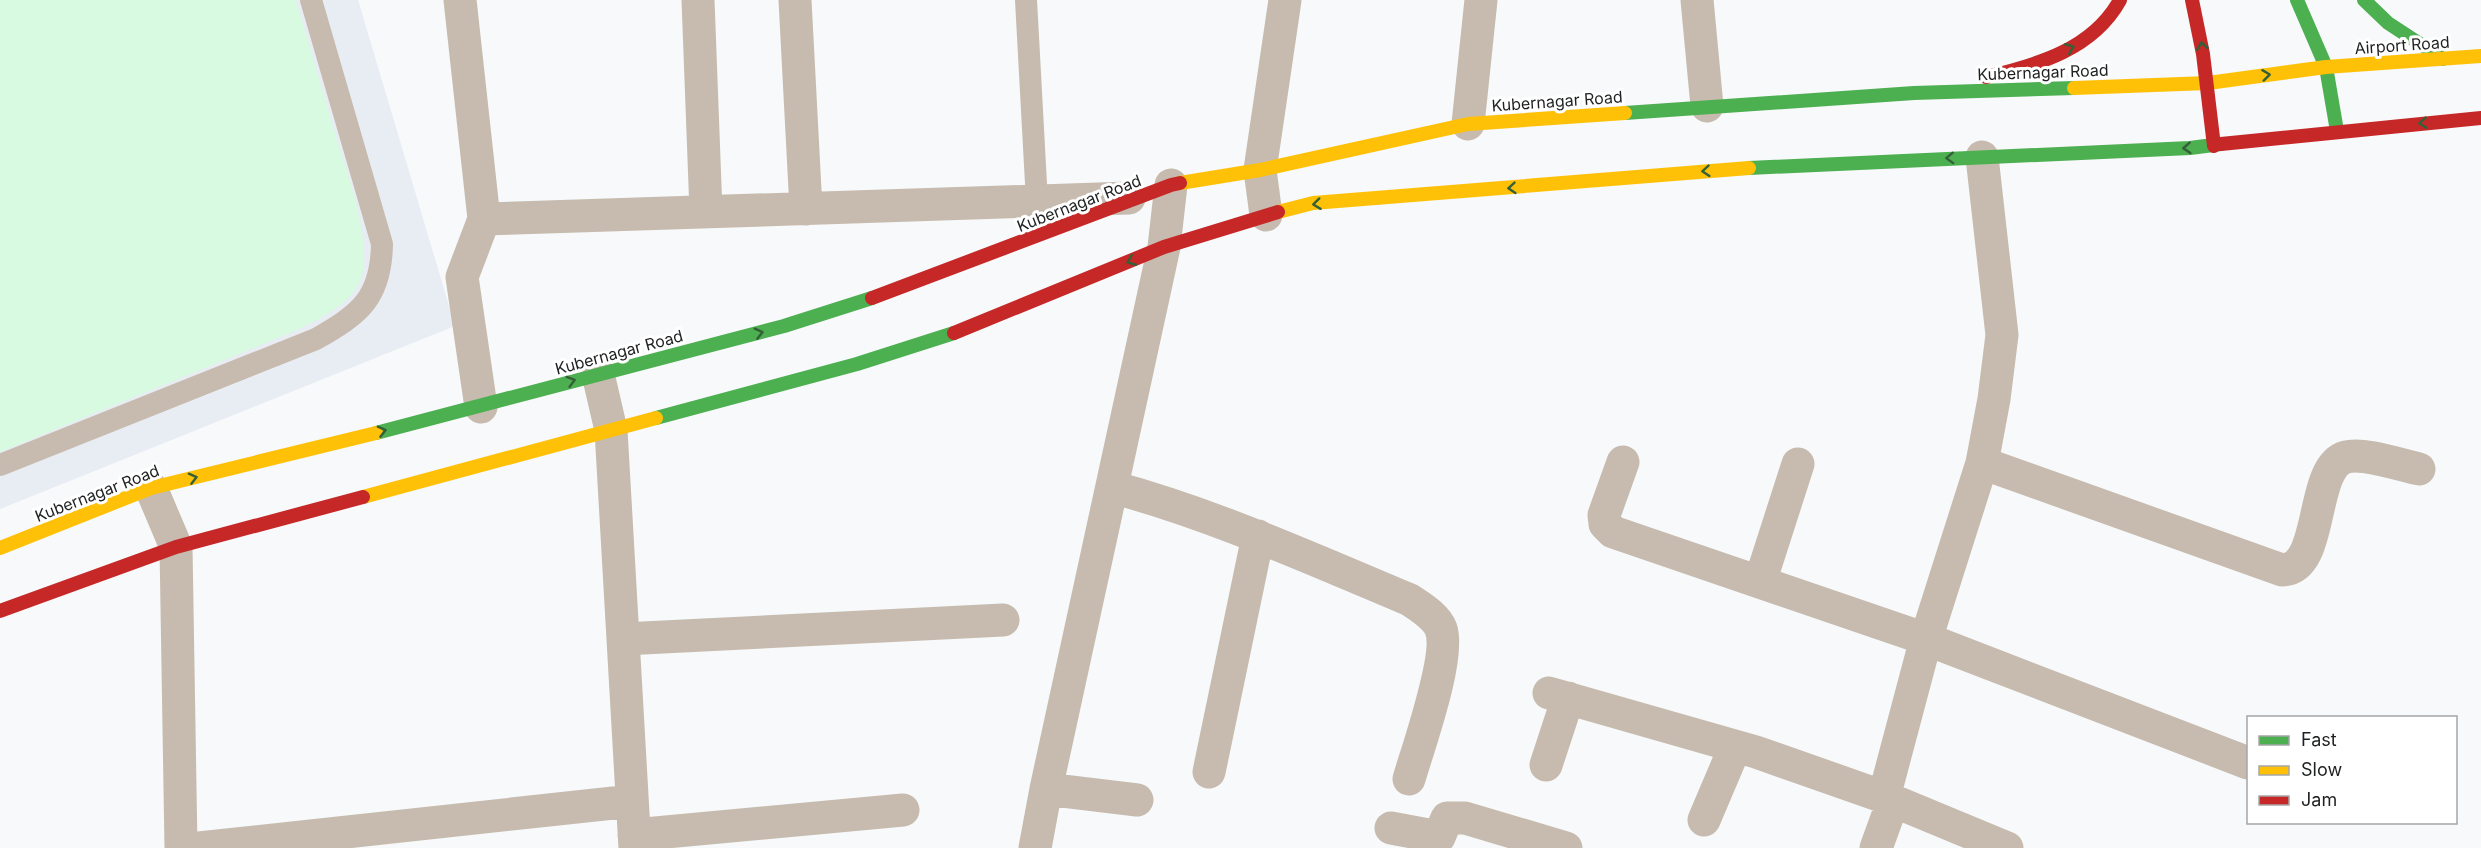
<svg xmlns="http://www.w3.org/2000/svg" width="2481" height="848" font-family="Inter,sans-serif">
  <rect width="100%" height="100%" fill="#f7f9fb"/>
  <path fill="#e8ecf3" d="M0,0H358L455,326L0,509Z"/>
  <path fill="#d7fae1" d="M0,0H296C308,42 321,85 333,127C344,164 374,242 361,278C352,304 319,319 295,331L0,452Z"/>
  <g fill="none" stroke-linecap="round" stroke-linejoin="round">
    <path stroke="#c6bbae" stroke-width="22" d="M1026,0L1037,202
      M0,465L316,339C360,314 381,298 382,244L311,0"/>
    <path stroke="#c6bbae" stroke-width="33" d="M460,0L484,219
      M698,0L706,212
      M795,0L806,209
      M1697,0L1707,106
      M1468,124L1481,0
      M1266,215L1260,170L1285,0
      M598,374L611,430L635,848
      M481,407L462,277L484,219L1129,198
      M1623,462L1604,515L1605,524L1613,532L1926,639L2248,763
      M1982,463L2282,570C2325,570 2309,467 2346,457C2363,452 2401,465 2419,469
      M1112,487C1215,515 1312,559 1410,600C1420,607 1436,616 1441,629C1451,656 1418,748 1409,779
      M151,488L176,547L181,848
      M1760,582L1798,464
      M623,639L1003,620
      M1549,693L1756,752L1884,797L2007,848
      M1546,765L1568,698
      M1209,772L1258,536
      M1046,789L1137,800
      M1884,797L1926,639L1982,463L1994,399L2002,335L1982,157
      M1704,820L1735,747
      M1391,828L1439,837L1447,818H1465L1566,848
      M634,835L903,810
      M199,848L632,801
      M1035,848L1046,789L1164,247L1171,185
      M1876,848L1893,801"/>
    <path stroke="#4caf50" stroke-width="14" d="M2297,0L2326,67L2337,131
      M2364,0L2388,23L2443,59
      M1625,113L1914,93L2074,88
      M1749,168L2190,148L2221,144
      M656,418L857,364L954,333
      M376,433L784,326L872,298"/>
    <path stroke="#ffc107" stroke-width="14" d="M2074,88L2208,83L2326,67L2481,56
      M1180,183L1260,170L1468,124L1625,113
      M1278,212L1313,203L1749,168
      M363,497L656,418
      M0,548L151,488L376,433"/>
    <path stroke="#c62828" stroke-width="14" d="M2192,0L2203,54L2214,146
      M1986,77C2038,65 2093,49 2120,0
      M2221,144L2481,118
      M872,298L1171,185L1180,183
      M954,333L1164,247L1278,212
      M0,611L176,547L363,497"/>
  </g>
  <defs><path id="oneway-chevron" d="M-2-3.5L2.5 0L-2 3.5" fill="none" stroke-width="1.6" stroke-linecap="round" stroke-linejoin="round" transform="scale(1.5)"/></defs>
  <g stroke="#336036">
    <use href="#oneway-chevron" transform="translate(2202 46) rotate(-99)"/>
    <use href="#oneway-chevron" transform="translate(2070 48) rotate(-22)"/>
    <use href="#oneway-chevron" transform="translate(2266 75) rotate(-7)"/>
    <use href="#oneway-chevron" transform="translate(2423 123) rotate(175)"/>
    <use href="#oneway-chevron" transform="translate(2187 148) rotate(176)"/>
    <use href="#oneway-chevron" transform="translate(1950 158) rotate(178)"/>
    <use href="#oneway-chevron" transform="translate(1706 171) rotate(175)"/>
    <use href="#oneway-chevron" transform="translate(1512 188) rotate(175)"/>
    <use href="#oneway-chevron" transform="translate(1317 204) rotate(173)"/>
    <use href="#oneway-chevron" transform="translate(1131 261) rotate(158)"/>
    <use href="#oneway-chevron" transform="translate(759 333) rotate(-14)"/>
    <use href="#oneway-chevron" transform="translate(571 381) rotate(-16)"/>
    <use href="#oneway-chevron" transform="translate(382 431) rotate(-14)"/>
    <use href="#oneway-chevron" transform="translate(193 478) rotate(-14)"/>
  </g>
  <g text-anchor="middle" dominant-baseline="central" stroke-width="6" stroke-linejoin="round" paint-order="stroke">
    <g font-size="16" fill="#1f2021" stroke="#fff">
      <text transform="translate(2402 45) rotate(-4)">Airport Road</text>
      <text transform="translate(2043 72) rotate(-2)">Kubernagar Road</text>
      <text transform="translate(1557 101) rotate(-4)">Kubernagar Road</text>
      <text transform="translate(1079 203) rotate(-21)">Kubernagar Road</text>
      <text transform="translate(619 352) rotate(-15)">Kubernagar Road</text>
      <text transform="translate(97 493) rotate(-21)">Kubernagar Road</text>
    </g>
  </g>
  <rect x="2247" y="716" width="210" height="108" fill="#ffffff" stroke="#a5a6a6" stroke-width="1.5"/>
  <rect x="2259" y="736" width="30" height="9" fill="#4caf50" stroke="#a5a6a6" stroke-width="1.5"/>
  <text x="2301" y="746" font-size="18" fill="#1f2021">Fast</text>
  <rect x="2259" y="766" width="30" height="9" fill="#ffc107" stroke="#a5a6a6" stroke-width="1.5"/>
  <text x="2301" y="776" font-size="18" fill="#1f2021">Slow</text>
  <rect x="2259" y="796" width="30" height="9" fill="#c62828" stroke="#a5a6a6" stroke-width="1.5"/>
  <text x="2301" y="806" font-size="18" fill="#1f2021">Jam</text>
</svg>
